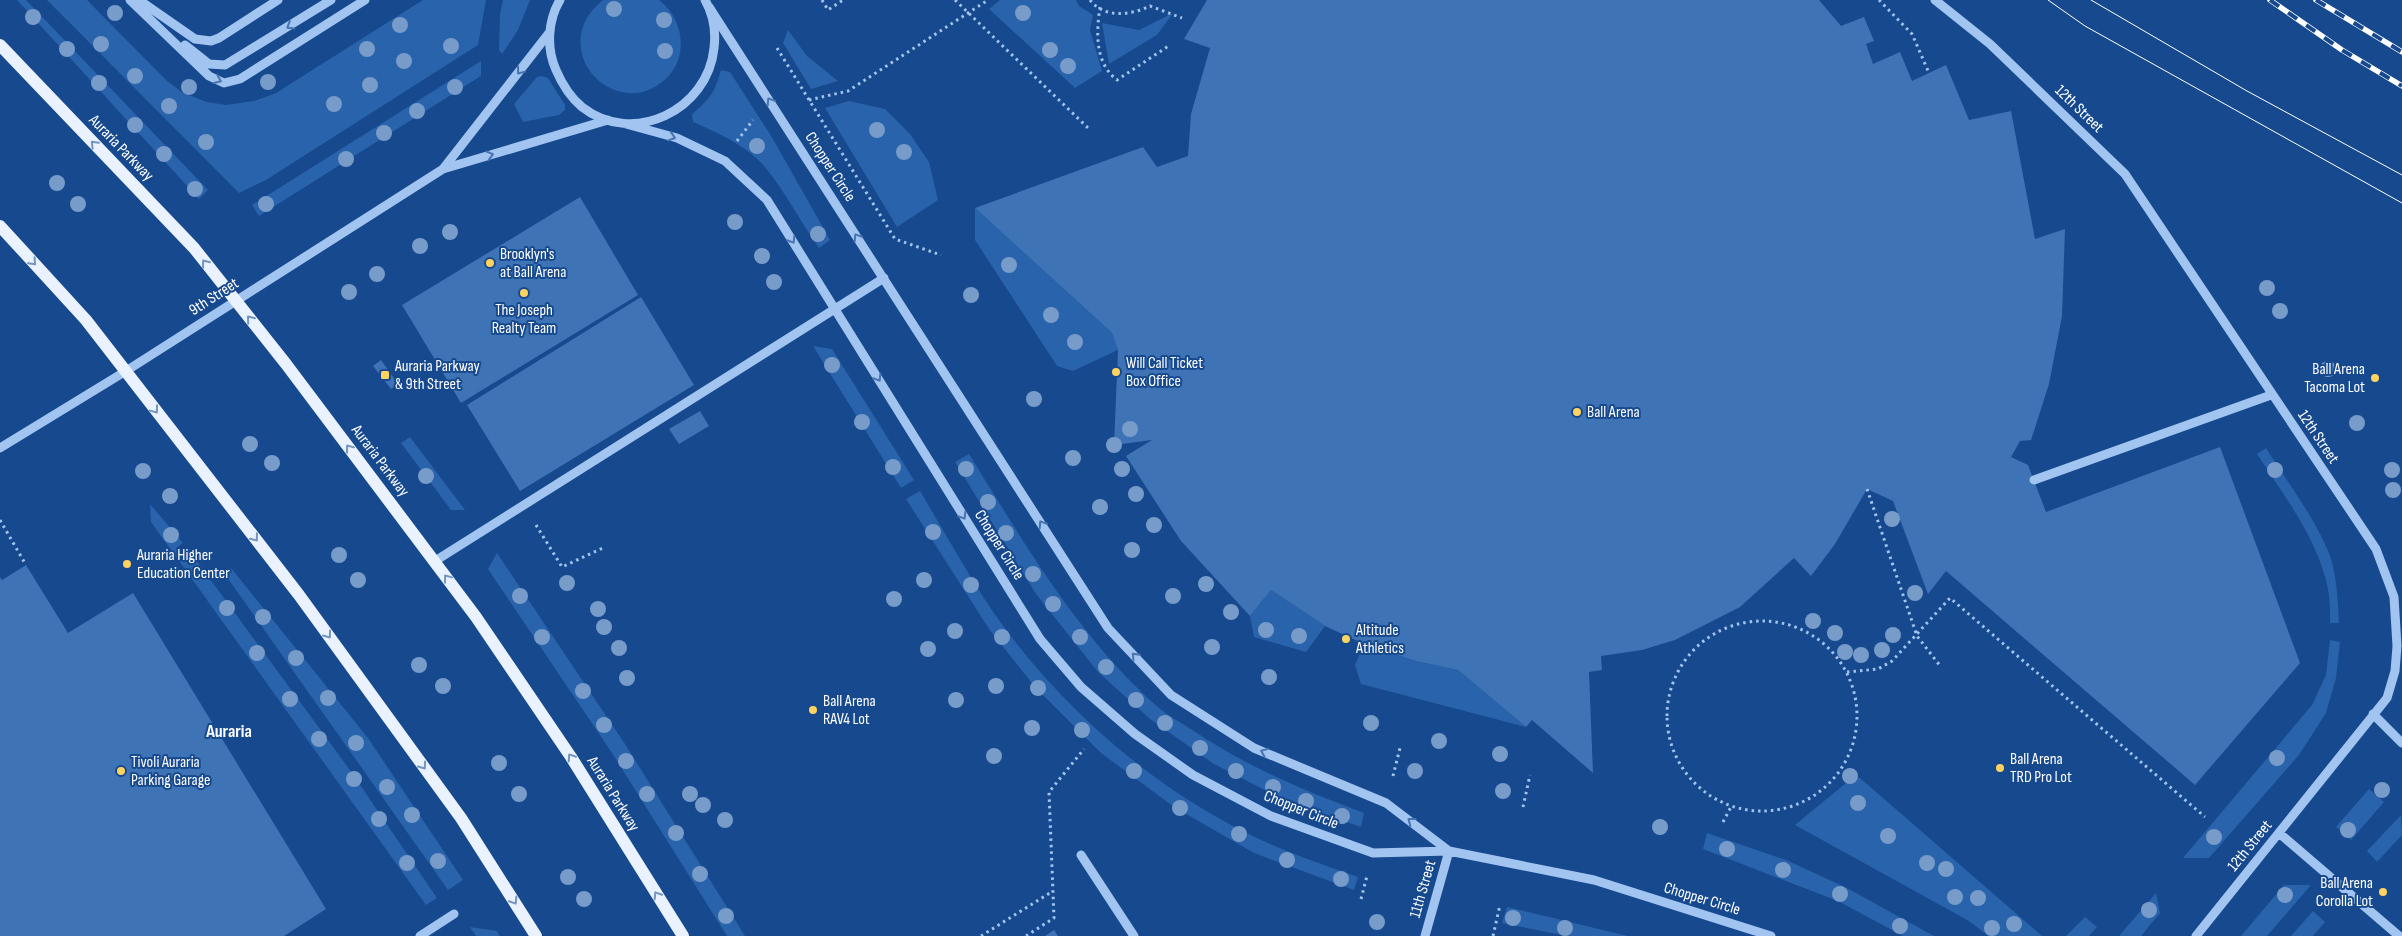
<svg xmlns="http://www.w3.org/2000/svg" width="2402" height="936" font-family="'Sofia Sans Condensed',sans-serif">
  <rect width="100%" height="100%" fill="#16498e"/>
  <path fill="#2963ac" d="M17,0H26L208,190L199,199Z
    M47,0H87L166,80L183,93L207,102L226,105L254,101L276,93L423,0H486L478,45L266,180L239,193Z
    M503,0H530L518,30L502,54L499,50L500,14Z
    M603,0H659C689,23 689,70 653,88C623,104 585,81 581,49C578,29 587,13 603,0Z
    M1000,0H1076L1079,6L1093,15L1090,30L1102,71L1075,88L989,9Z
    M1173,13L1157,35L1109,64L1102,23L1139,30Z
    M788,30L807,56L838,81L811,89L783,43Z
    M481,61V76L259,216L252,205Z
    M721,70L730,72L773,139L830,240L819,248C801,222 785,192 765,167C746,145 718,133 693,122L692,114C710,99 715,92 721,70Z
    M542,76L548,78L565,105V110L559,115L523,122L514,104L537,77Z
    M849,101L885,109L910,134L929,162L938,200L897,227L825,108Z
    M975,208L1112,333L1118,350L1073,371L1057,366L975,240Z
    M813,346L832,349L914,480L901,488Z
    M410,437L465,510H451L401,443Z
    M2266,448C2285,478 2323,530 2332,562C2337,582 2338,602 2339,623H2330C2330,612 2330,600 2328,589C2318,539 2284,496 2257,454Z
    M969,454C1025,544 1079,638 1159,708C1169,716 1180,722 1191,729C1245,766 1303,790 1364,813L1361,827L1286,801L1214,764L1150,719L1098,672L1036,594L955,462Z
    M920,491C946,534 971,581 1001,623C1068,714 1157,791 1259,839C1291,854 1325,865 1358,877L1354,890L1254,853L1174,807L1101,753L1035,687L989,629L906,499Z
    M150,504L183,543L176,548L189,565L196,560L350,770L437,898L426,905L151,522Z
    M497,553L625,744L745,936H727L612,753L488,569Z
    M231,568L368,738L463,880L448,890L224,573Z
    M1271,590L1325,626L1306,652L1254,637L1250,616Z
    M2330,640L2340,642L2336,678L2326,713L2299,755L2209,858H2183L2312,705L2326,675Z
    M1364,644L1414,661L1458,670L1526,727L1361,684L1355,665Z
    M1852,778H1860L2042,936H1988L1969,921L1795,825Z
    M2369,789L2384,802L2351,840L2336,827Z
    M2401,815L2402,835L2377,862L2367,851Z
    M1707,833L1786,860L1845,887L1934,936H1903L1838,901L1703,849Z
    M2284,885H2311L2267,936H2241Z
    M2156,893L2160,913L2141,936H2119Z
    M1507,907L1628,936H1567L1502,923Z
    M2313,911L2325,922L2313,936H2291Z
    M2085,917L2097,927L2089,936H2066Z
    M470,927L497,931L500,936H476Z"/>
  <path fill="#3e73b6" d="M1207,0H1819L1841,26L1864,17L1874,41L1866,44L1873,64L1900,52L1912,81L1946,65L1969,120L2011,111L2035,239L2065,229L2062,316L2049,384L2031,440L2020,441L2011,457L2028,465L2046,512L2220,447L2300,663L2195,785L1946,571L1928,594L1893,501L1867,489L1835,544L1811,576L1794,558L1740,607L1675,640L1642,650L1601,656L1602,670L1589,672L1593,773L1532,720L1526,727L1458,670L1415,661L1364,644L1325,626L1271,590L1250,616L1181,541L1126,456L1152,440L1114,445L1118,350L1112,333L975,208L1143,147L1157,167L1188,156L1191,114L1210,48L1184,39Z
    M580,197L638,295L461,403L402,305Z
    M641,297L694,385L520,491L467,405Z
    M381,360L398,384L391,389L373,366Z
    M700,411L709,426L679,444L669,429Z
    M26,565L68,633L133,593L326,909L284,936H0V577L2,580Z
    M1054,930L1058,936H1045Z"/>
  <g fill="none" stroke-linecap="round" stroke-linejoin="round">
    <path stroke="#a1c4f0" stroke-width="3" stroke-dasharray="2.5 4" stroke-linecap="butt" d="M822,0L828,10L843,0
      M955,0L1088,128
      M1090,0C1105,19 1131,15 1150,6L1182,18
      M1879,0L1912,34L1929,73
      M1100,7C1096,33 1095,63 1117,80L1170,45
      M777,48L895,239L941,255
      M809,100L848,91L988,0
      M737,141L753,120
      M1867,489L1917,636L1941,667
      M0,520L26,565
      M536,525L562,567L605,547
      M1667 716a95 95 0 1 1 190 0a95 95 0 1 1-190 0Z
      M1847,672L1878,669L1892,661L1950,598L2205,817
      M1393,776L1400,748
      M1523,807L1530,775
      M1723,822L1731,807
      M1361,899L1367,876
      M981,936L1053,891
      M1026,936L1054,918L1049,792L1084,749
      M1493,936L1500,905"/>
    <path stroke="#a1c4f0" stroke-width="9" d="M130,0L209,76L224,83L240,79L365,0
      M139,0L195,39L211,41L219,38L278,0
      M560,0C548,20 546,48 556,70C562,84 570,97 582,107C633,147 708,110 714,48C716,32 713,14 705,0
      M1935,0L1990,44L2125,174L2376,549L2394,597L2397,646L2395,671L2387,698L2196,936
      M709,7L1108,628L1171,695L1254,748L1386,803L1449,851
      M185,45L209,64L225,65L331,0
      M626,124L677,138L725,161L767,200L1040,639L1081,687L1135,734L1193,775L1271,816L1373,853L1449,851L1594,880L1771,936
      M443,169L549,33
      M0,448L126,371L443,169L608,120
      M2034,480L2271,395
      M435,561L884,278
      M2373,714L2402,743
      M2279,833L2399,936
      M1081,855L1134,936
      M420,936L454,914
      M1425,936L1449,851"/>
    <path stroke="#eaf2ff" stroke-width="12" d="M0,45L194,248L286,364L476,617L571,757L683,936
      M0,226L86,320L299,595L461,818L536,936"/>
    <path stroke="#fff" stroke-width="1" d="M2048,0L2085,26L2402,203
      M2091,0L2247,91L2402,175"/>
    <g stroke="#fff" stroke-width="5.5">
      <path id="rail" d="M2270,0L2342,50L2402,86
        M2316,0L2402,52"/>
    </g>
    <use href="#rail" stroke="#16498e" stroke-width="4" stroke-dasharray="11" stroke-linecap="butt"/>
  </g>
  <g fill="#789cca">
    <circle cx="614" cy="9" r="8"/>
    <circle cx="115" cy="13" r="8"/>
    <circle cx="1023" cy="13" r="8"/>
    <circle cx="33" cy="17" r="8"/>
    <circle cx="664" cy="20" r="8"/>
    <circle cx="400" cy="25" r="8"/>
    <circle cx="101" cy="44" r="8"/>
    <circle cx="451" cy="46" r="8"/>
    <circle cx="67" cy="49" r="8"/>
    <circle cx="367" cy="49" r="8"/>
    <circle cx="1050" cy="50" r="8"/>
    <circle cx="665" cy="51" r="8"/>
    <circle cx="404" cy="61" r="8"/>
    <circle cx="1068" cy="66" r="8"/>
    <circle cx="135" cy="76" r="8"/>
    <circle cx="268" cy="82" r="8"/>
    <circle cx="99" cy="83" r="8"/>
    <circle cx="370" cy="85" r="8"/>
    <circle cx="189" cy="87" r="8"/>
    <circle cx="455" cy="87" r="8"/>
    <circle cx="334" cy="104" r="8"/>
    <circle cx="169" cy="106" r="8"/>
    <circle cx="417" cy="111" r="8"/>
    <circle cx="135" cy="125" r="8"/>
    <circle cx="877" cy="130" r="8"/>
    <circle cx="384" cy="133" r="8"/>
    <circle cx="206" cy="142" r="8"/>
    <circle cx="757" cy="146" r="8"/>
    <circle cx="904" cy="152" r="8"/>
    <circle cx="164" cy="154" r="8"/>
    <circle cx="346" cy="159" r="8"/>
    <circle cx="57" cy="183" r="8"/>
    <circle cx="195" cy="189" r="8"/>
    <circle cx="78" cy="204" r="8"/>
    <circle cx="266" cy="204" r="8"/>
    <circle cx="735" cy="222" r="8"/>
    <circle cx="450" cy="232" r="8"/>
    <circle cx="818" cy="234" r="8"/>
    <circle cx="420" cy="246" r="8"/>
    <circle cx="762" cy="256" r="8"/>
    <circle cx="1009" cy="265" r="8"/>
    <circle cx="377" cy="274" r="8"/>
    <circle cx="774" cy="282" r="8"/>
    <circle cx="2267" cy="288" r="8"/>
    <circle cx="349" cy="292" r="8"/>
    <circle cx="971" cy="295" r="8"/>
    <circle cx="2280" cy="311" r="8"/>
    <circle cx="1051" cy="315" r="8"/>
    <circle cx="1075" cy="342" r="8"/>
    <circle cx="832" cy="365" r="8"/>
    <circle cx="2328" cy="369" r="8"/>
    <circle cx="1034" cy="399" r="8"/>
    <circle cx="862" cy="422" r="8"/>
    <circle cx="2357" cy="423" r="8"/>
    <circle cx="1130" cy="429" r="8"/>
    <circle cx="250" cy="444" r="8"/>
    <circle cx="1114" cy="445" r="8"/>
    <circle cx="1073" cy="458" r="8"/>
    <circle cx="272" cy="463" r="8"/>
    <circle cx="893" cy="467" r="8"/>
    <circle cx="966" cy="469" r="8"/>
    <circle cx="1122" cy="469" r="8"/>
    <circle cx="2275" cy="470" r="8"/>
    <circle cx="2392" cy="470" r="8"/>
    <circle cx="143" cy="471" r="8"/>
    <circle cx="426" cy="476" r="8"/>
    <circle cx="2393" cy="490" r="8"/>
    <circle cx="1136" cy="494" r="8"/>
    <circle cx="170" cy="496" r="8"/>
    <circle cx="988" cy="502" r="8"/>
    <circle cx="1100" cy="507" r="8"/>
    <circle cx="1892" cy="519" r="8"/>
    <circle cx="1154" cy="525" r="8"/>
    <circle cx="933" cy="532" r="8"/>
    <circle cx="1006" cy="533" r="8"/>
    <circle cx="171" cy="535" r="8"/>
    <circle cx="1132" cy="550" r="8"/>
    <circle cx="339" cy="555" r="8"/>
    <circle cx="1033" cy="574" r="8"/>
    <circle cx="358" cy="580" r="8"/>
    <circle cx="924" cy="580" r="8"/>
    <circle cx="567" cy="583" r="8"/>
    <circle cx="1206" cy="584" r="8"/>
    <circle cx="971" cy="585" r="8"/>
    <circle cx="1915" cy="593" r="8"/>
    <circle cx="520" cy="596" r="8"/>
    <circle cx="1173" cy="596" r="8"/>
    <circle cx="894" cy="599" r="8"/>
    <circle cx="1053" cy="604" r="8"/>
    <circle cx="227" cy="608" r="8"/>
    <circle cx="598" cy="609" r="8"/>
    <circle cx="1231" cy="612" r="8"/>
    <circle cx="263" cy="617" r="8"/>
    <circle cx="1813" cy="621" r="8"/>
    <circle cx="604" cy="627" r="8"/>
    <circle cx="1266" cy="630" r="8"/>
    <circle cx="955" cy="631" r="8"/>
    <circle cx="1835" cy="633" r="8"/>
    <circle cx="1893" cy="635" r="8"/>
    <circle cx="1299" cy="636" r="8"/>
    <circle cx="542" cy="637" r="8"/>
    <circle cx="1002" cy="637" r="8"/>
    <circle cx="1080" cy="637" r="8"/>
    <circle cx="1212" cy="647" r="8"/>
    <circle cx="619" cy="648" r="8"/>
    <circle cx="928" cy="649" r="8"/>
    <circle cx="1882" cy="650" r="8"/>
    <circle cx="1845" cy="652" r="8"/>
    <circle cx="257" cy="653" r="8"/>
    <circle cx="1861" cy="655" r="8"/>
    <circle cx="296" cy="658" r="8"/>
    <circle cx="419" cy="665" r="8"/>
    <circle cx="1106" cy="667" r="8"/>
    <circle cx="1269" cy="677" r="8"/>
    <circle cx="627" cy="678" r="8"/>
    <circle cx="443" cy="686" r="8"/>
    <circle cx="996" cy="686" r="8"/>
    <circle cx="1038" cy="688" r="8"/>
    <circle cx="583" cy="691" r="8"/>
    <circle cx="328" cy="698" r="8"/>
    <circle cx="290" cy="699" r="8"/>
    <circle cx="956" cy="700" r="8"/>
    <circle cx="1136" cy="700" r="8"/>
    <circle cx="1165" cy="723" r="8"/>
    <circle cx="1371" cy="723" r="8"/>
    <circle cx="604" cy="725" r="8"/>
    <circle cx="1032" cy="728" r="8"/>
    <circle cx="1082" cy="730" r="8"/>
    <circle cx="319" cy="739" r="8"/>
    <circle cx="1439" cy="741" r="8"/>
    <circle cx="356" cy="743" r="8"/>
    <circle cx="1200" cy="748" r="8"/>
    <circle cx="1500" cy="754" r="8"/>
    <circle cx="994" cy="756" r="8"/>
    <circle cx="2277" cy="758" r="8"/>
    <circle cx="626" cy="761" r="8"/>
    <circle cx="499" cy="763" r="8"/>
    <circle cx="1134" cy="771" r="8"/>
    <circle cx="1236" cy="771" r="8"/>
    <circle cx="1415" cy="771" r="8"/>
    <circle cx="1850" cy="776" r="8"/>
    <circle cx="354" cy="779" r="8"/>
    <circle cx="387" cy="787" r="8"/>
    <circle cx="1273" cy="787" r="8"/>
    <circle cx="2382" cy="790" r="8"/>
    <circle cx="1503" cy="791" r="8"/>
    <circle cx="519" cy="794" r="8"/>
    <circle cx="647" cy="794" r="8"/>
    <circle cx="690" cy="794" r="8"/>
    <circle cx="1306" cy="801" r="8"/>
    <circle cx="1858" cy="803" r="8"/>
    <circle cx="703" cy="805" r="8"/>
    <circle cx="1180" cy="808" r="8"/>
    <circle cx="412" cy="815" r="8"/>
    <circle cx="1342" cy="816" r="8"/>
    <circle cx="379" cy="819" r="8"/>
    <circle cx="725" cy="820" r="8"/>
    <circle cx="1660" cy="827" r="8"/>
    <circle cx="2348" cy="830" r="8"/>
    <circle cx="676" cy="833" r="8"/>
    <circle cx="1239" cy="834" r="8"/>
    <circle cx="1888" cy="836" r="8"/>
    <circle cx="2214" cy="837" r="8"/>
    <circle cx="1727" cy="849" r="8"/>
    <circle cx="1287" cy="860" r="8"/>
    <circle cx="438" cy="861" r="8"/>
    <circle cx="407" cy="863" r="8"/>
    <circle cx="1927" cy="863" r="8"/>
    <circle cx="1946" cy="869" r="8"/>
    <circle cx="1783" cy="870" r="8"/>
    <circle cx="700" cy="874" r="8"/>
    <circle cx="568" cy="877" r="8"/>
    <circle cx="1341" cy="879" r="8"/>
    <circle cx="1840" cy="894" r="8"/>
    <circle cx="2285" cy="895" r="8"/>
    <circle cx="1955" cy="897" r="8"/>
    <circle cx="1978" cy="898" r="8"/>
    <circle cx="584" cy="899" r="8"/>
    <circle cx="2149" cy="910" r="8"/>
    <circle cx="726" cy="916" r="8"/>
    <circle cx="1513" cy="918" r="8"/>
    <circle cx="1377" cy="922" r="8"/>
    <circle cx="2014" cy="924" r="8"/>
    <circle cx="1900" cy="926" r="8"/>
    <circle cx="1565" cy="928" r="8"/>
    <circle cx="1992" cy="928" r="8"/>
  </g>
  <defs><path id="oneway-chevron" d="M-2-3.5L2.5 0L-2 3.5" fill="none" stroke-width="1.6" stroke-linecap="round" stroke-linejoin="round" transform="scale(1.25)"/></defs>
  <g stroke="#4774b0">
    <use href="#oneway-chevron" transform="translate(290 26) rotate(148)"/>
    <use href="#oneway-chevron" transform="translate(520 71) rotate(127)"/>
    <use href="#oneway-chevron" transform="translate(218 80) rotate(23)"/>
    <use href="#oneway-chevron" transform="translate(770 101) rotate(-123)"/>
    <use href="#oneway-chevron" transform="translate(672 137) rotate(18)"/>
    <use href="#oneway-chevron" transform="translate(490 155) rotate(-17)"/>
    <use href="#oneway-chevron" transform="translate(857 237) rotate(-123)"/>
    <use href="#oneway-chevron" transform="translate(792 240) rotate(58)"/>
    <use href="#oneway-chevron" transform="translate(878 378) rotate(58)"/>
    <use href="#oneway-chevron" transform="translate(963 516) rotate(58)"/>
    <use href="#oneway-chevron" transform="translate(1042 524) rotate(-123)"/>
    <use href="#oneway-chevron" transform="translate(1135 656) rotate(-133)"/>
    <use href="#oneway-chevron" transform="translate(1264 752) rotate(-158)"/>
    <use href="#oneway-chevron" transform="translate(1411 821) rotate(-143)"/>
  </g>
  <g stroke="#7595c1">
    <use href="#oneway-chevron" transform="translate(94 144) rotate(-134)"/>
    <use href="#oneway-chevron" transform="translate(33 262) rotate(47)"/>
    <use href="#oneway-chevron" transform="translate(205 263) rotate(-128)"/>
    <use href="#oneway-chevron" transform="translate(250 319) rotate(-129)"/>
    <use href="#oneway-chevron" transform="translate(155 410) rotate(53)"/>
    <use href="#oneway-chevron" transform="translate(349 448) rotate(-127)"/>
    <use href="#oneway-chevron" transform="translate(255 538) rotate(52)"/>
    <use href="#oneway-chevron" transform="translate(447 578) rotate(-127)"/>
    <use href="#oneway-chevron" transform="translate(328 635) rotate(54)"/>
    <use href="#oneway-chevron" transform="translate(571 757) rotate(-123)"/>
    <use href="#oneway-chevron" transform="translate(423 766) rotate(54)"/>
    <use href="#oneway-chevron" transform="translate(657 895) rotate(-122)"/>
    <use href="#oneway-chevron" transform="translate(514 901) rotate(58)"/>
  </g>
  <g fill="#ffd360" stroke="#16498e" stroke-width="2">
    <circle cx="490" cy="263" r="5"/>
    <circle cx="524" cy="293" r="5"/>
    <circle cx="1116" cy="372" r="5"/>
    <rect x="380" y="370" width="10" height="10" rx="2.5"/>
    <circle cx="2375" cy="378" r="5"/>
    <circle cx="1577" cy="412" r="5"/>
    <circle cx="127" cy="564" r="5"/>
    <circle cx="1346" cy="639" r="5"/>
    <circle cx="813" cy="710" r="5"/>
    <circle cx="2000" cy="768" r="5"/>
    <circle cx="121" cy="771" r="5"/>
    <circle cx="2383" cy="892" r="5"/>
  </g>
  <g text-anchor="middle" dominant-baseline="central" stroke-width="4" stroke-linejoin="round" paint-order="stroke">
    <g font-size="16" fill="#fff" stroke="#16498e">
      <text transform="translate(2079 109) rotate(44)">12th Street</text>
      <text transform="translate(121 148) rotate(46)">Auraria Parkway</text>
      <text transform="translate(830 167) rotate(57)">Chopper Circle</text>
      <text transform="translate(214 297) rotate(-33)">9th Street</text>
      <text transform="translate(2318 437) rotate(56)">12th Street</text>
      <text transform="translate(380 461) rotate(53)">Auraria Parkway</text>
      <text transform="translate(999 545) rotate(58)">Chopper Circle</text>
      <text transform="translate(613 794) rotate(58)">Auraria Parkway</text>
      <text transform="translate(1301 810) rotate(22)">Chopper Circle</text>
      <text transform="translate(2250 846) rotate(-51)">12th Street</text>
      <text transform="translate(1423 889) rotate(-74)">11th Street</text>
      <text transform="translate(1702 899) rotate(17)">Chopper Circle</text>
    </g>
    <g font-size="16" fill="#fff" stroke="#16498e" text-anchor="start">
      <text x="500" y="254">Brooklyn's<tspan x="500" dy="18">at Ball Arena</tspan></text>
      <text x="524" y="310" text-anchor="middle">The Joseph<tspan x="524" dy="18">Realty Team</tspan></text>
      <text x="1126" y="363">Will Call Ticket<tspan x="1126" dy="18">Box Office</tspan></text>
      <text x="395" y="366">Auraria Parkway<tspan x="395" dy="18">&amp; 9th Street</tspan></text>
      <text x="2365" y="369" text-anchor="end">Ball Arena<tspan x="2365" dy="18">Tacoma Lot</tspan></text>
      <text x="1587" y="412">Ball Arena</text>
      <text x="137" y="555">Auraria Higher<tspan x="137" dy="18">Education Center</tspan></text>
      <text x="1356" y="630">Altitude<tspan x="1356" dy="18">Athletics</tspan></text>
      <text x="823" y="701">Ball Arena<tspan x="823" dy="18">RAV4 Lot</tspan></text>
      <text x="2010" y="759">Ball Arena<tspan x="2010" dy="18">TRD Pro Lot</tspan></text>
      <text x="131" y="762">Tivoli Auraria<tspan x="131" dy="18">Parking Garage</tspan></text>
      <text x="2373" y="883" text-anchor="end">Ball Arena<tspan x="2373" dy="18">Corolla Lot</tspan></text>
    </g>
    <g font-size="18" font-weight="bold" fill="#fff" stroke="#16498e">
      <text x="229" y="731">Auraria</text>
    </g>
  </g>
</svg>
